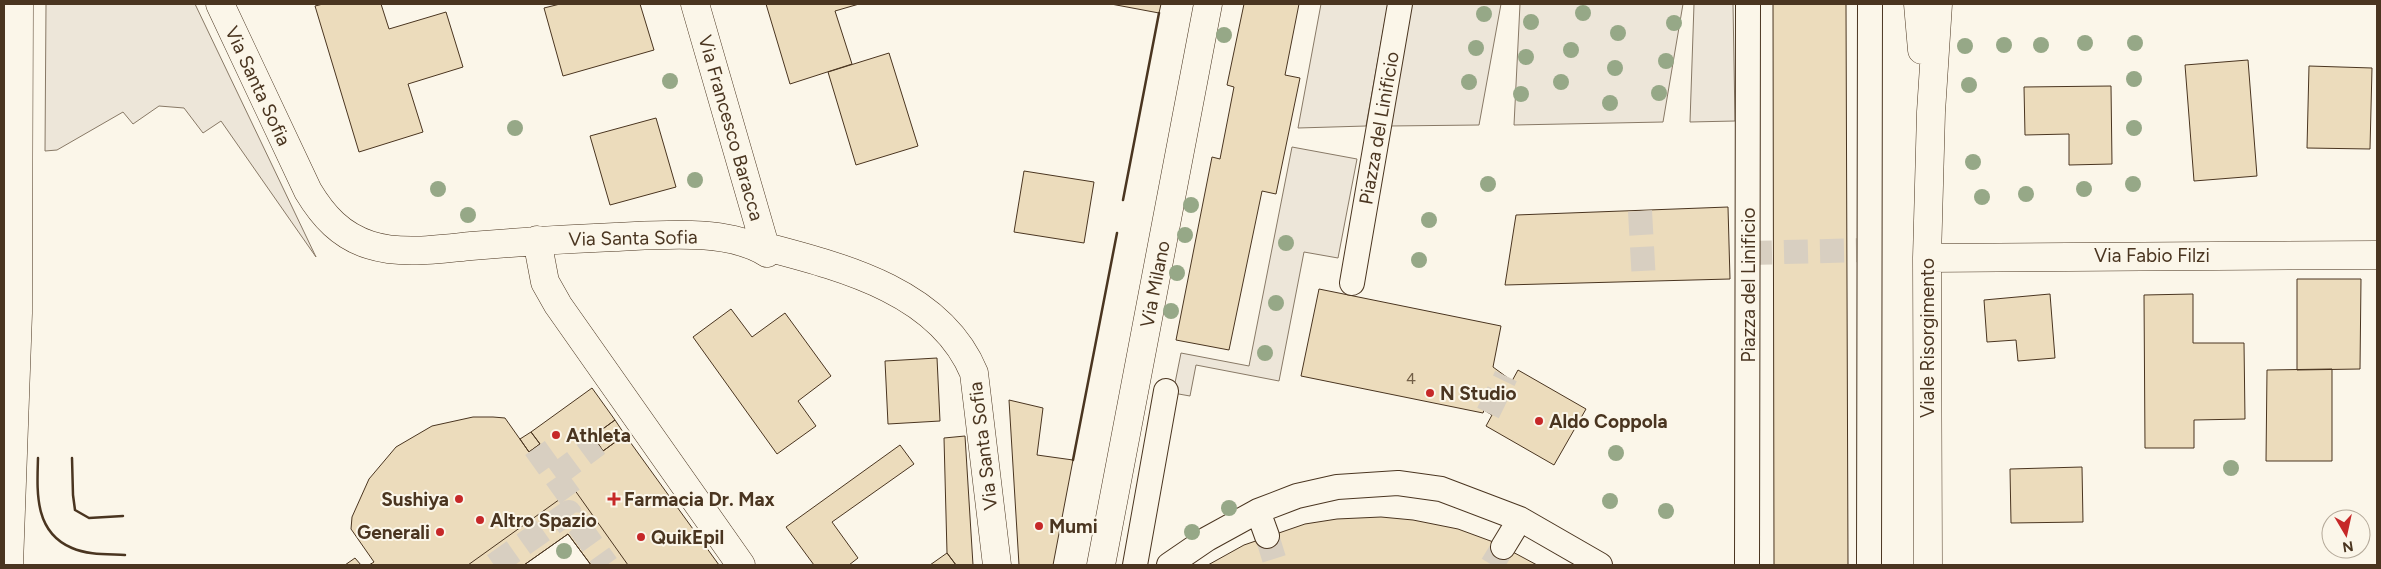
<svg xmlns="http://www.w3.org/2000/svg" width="2381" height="569" font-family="Figtree,sans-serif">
  <rect width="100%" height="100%" fill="#fbf6e9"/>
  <path fill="#ede6d9" stroke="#887966" d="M46,4H195L316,257L221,121L203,133L184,108L159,106L133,124L123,112L57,150L45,151Z
    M1321,4H1388L1366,126L1298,128Z
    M1412,4H1501L1479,125L1389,126Z
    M1520,4H1683L1663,122L1514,125Z
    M1694,4H1733L1735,121L1690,122Z
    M1292,147L1357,159L1338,258L1304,252L1279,381L1196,365L1190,396L1173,393L1181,353L1249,366Z"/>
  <path fill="#ecdcbc" stroke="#4a3520" d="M323,4H381L389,29L446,12L463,67L408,84L423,132L359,152L315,6Z
    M560,4H640L654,50L563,76L544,8Z
    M766,4H859L835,11L852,64L790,84Z
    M1111,4H1161L1159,13Z
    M1244,4H1299L1285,75L1300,78L1276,194L1262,191L1229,350L1176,340L1212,157L1220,159L1234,87L1227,85Z
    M1773,4H1846L1848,565H1774Z
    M889,53L918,146L856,165L828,72Z
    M2248,60L2257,176L2194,181L2185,65Z
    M2309,66L2372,68L2370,149L2307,148Z
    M2111,86L2112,164L2069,165V134L2025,135L2024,87Z
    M656,118L676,187L610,205L590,136Z
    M1024,171L1094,182L1084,243L1014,232Z
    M1728,207L1730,279L1505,285L1516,215Z
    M2297,279H2361L2360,369L2297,370Z
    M1319,289L1501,326L1493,367L1512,381L1518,370L1586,409L1554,465L1486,426L1492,415L1484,410L1483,413L1301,376Z
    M2050,294L2055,358L2018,361L2016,340L1987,342L1984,300Z
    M2193,294V343H2244L2245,419L2194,420V448H2145L2144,295Z
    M731,309L752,337L785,313L831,376L798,401L816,426L777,454L693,337Z
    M937,358L940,421L888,424L885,361Z
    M2332,369V461H2266L2267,370Z
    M592,388L615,420L593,436L603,451L625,435L719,565H591L568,534L524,565H369L374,562L351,529L352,517L369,479L396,447L432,426L473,417H493L505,418L529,452L540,444L531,432Z
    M1009,400L1043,408L1037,455L1073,460L1053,565H1019Z
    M615,420L625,435L603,451L593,436Z
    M531,432L540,444L529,452L520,439Z
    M965,436L973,565H956L947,553L944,438Z
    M900,445L914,464L832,522L858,558L849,565H814L786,527Z
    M2082,467L2083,522L2011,523L2010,469Z
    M574,489L628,565H591L568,534L524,565H468Z
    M1381,517L1413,520L1458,529L1496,543L1537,565H1208L1244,545L1305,524L1337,519Z
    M947,553L956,565H930Z
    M355,558L361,565H345Z"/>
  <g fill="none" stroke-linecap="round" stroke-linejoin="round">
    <path stroke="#d8cfc1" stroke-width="24" stroke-dasharray="24 12" stroke-linecap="butt" d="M1640,211L1644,282
      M1748,253L1869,250
      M1488,413L1506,376
      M535,448L570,497L569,512
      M555,476L598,444
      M1267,536L1276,565
      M494,565L569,512L607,565
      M1492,565L1503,547"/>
    <g stroke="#4a3520" stroke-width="26">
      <path id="pedestrian" d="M1352,283L1400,4
        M1258,511L1267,536
        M1503,547L1520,519
        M1135,565L1166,391
        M1169,565L1207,539L1258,511L1297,496L1337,487L1398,483L1441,489L1520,519L1600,565
        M1747,565L1748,4
        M1869,565L1870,4"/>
    </g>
    <g stroke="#4a3520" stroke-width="29">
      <path id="minor" d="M220,4L308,191C323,216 341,236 370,245C401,255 439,249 471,246C519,242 567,239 615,237C660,235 728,228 767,253
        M695,4L767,253
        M1918,4L1922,50
        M537,240L545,282L558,305L741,565
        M767,253L770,248C846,268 941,293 974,373L997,565
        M1927,258L2377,255
        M9,565L18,313L19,4
        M1928,565L1927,258L1931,112L1938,4"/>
    </g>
    <g stroke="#4a3520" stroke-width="29">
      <path id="tertiary" d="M1101,565L1208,4"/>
    </g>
    <use href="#pedestrian" stroke="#fbf6e9" stroke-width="24"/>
    <use href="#minor" stroke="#fbf6e9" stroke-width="28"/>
    <use href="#tertiary" stroke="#fbf6e9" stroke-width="28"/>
    <path stroke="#4a3520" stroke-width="2.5" d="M1123,200L1159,13
      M38,458C37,492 34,532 72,548C88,555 108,554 125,555
      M72,458L73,495L75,510L89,518L123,516
      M1073,460L1117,233"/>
  </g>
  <g fill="#96a887">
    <circle cx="1583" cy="13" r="8"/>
    <circle cx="1484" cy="14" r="8"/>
    <circle cx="1531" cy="22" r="8"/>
    <circle cx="1674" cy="23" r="8"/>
    <circle cx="1618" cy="33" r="8"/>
    <circle cx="1224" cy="35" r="8"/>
    <circle cx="2085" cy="43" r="8"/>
    <circle cx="2135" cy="43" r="8"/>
    <circle cx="2004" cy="45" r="8"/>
    <circle cx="2041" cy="45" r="8"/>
    <circle cx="1965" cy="46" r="8"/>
    <circle cx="1476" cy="48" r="8"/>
    <circle cx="1571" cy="50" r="8"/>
    <circle cx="1526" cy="57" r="8"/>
    <circle cx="1666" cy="61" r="8"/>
    <circle cx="1615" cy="68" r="8"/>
    <circle cx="2134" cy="79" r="8"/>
    <circle cx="670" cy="81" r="8"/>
    <circle cx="1469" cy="82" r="8"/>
    <circle cx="1561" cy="82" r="8"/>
    <circle cx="1969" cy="85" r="8"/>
    <circle cx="1659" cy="93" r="8"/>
    <circle cx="1521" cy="94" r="8"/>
    <circle cx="1610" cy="103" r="8"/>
    <circle cx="515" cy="128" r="8"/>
    <circle cx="2134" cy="128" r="8"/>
    <circle cx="1973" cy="162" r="8"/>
    <circle cx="695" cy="180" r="8"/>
    <circle cx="1488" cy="184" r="8"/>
    <circle cx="2133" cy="184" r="8"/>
    <circle cx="438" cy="189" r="8"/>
    <circle cx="2084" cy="189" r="8"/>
    <circle cx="2026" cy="194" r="8"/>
    <circle cx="1982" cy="197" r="8"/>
    <circle cx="1191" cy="205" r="8"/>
    <circle cx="468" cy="215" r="8"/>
    <circle cx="1429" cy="220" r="8"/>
    <circle cx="1185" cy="235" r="8"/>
    <circle cx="1286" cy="243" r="8"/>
    <circle cx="1419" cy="260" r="8"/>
    <circle cx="1177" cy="273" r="8"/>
    <circle cx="1276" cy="303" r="8"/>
    <circle cx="1171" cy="311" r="8"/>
    <circle cx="1265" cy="353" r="8"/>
    <circle cx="1616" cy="453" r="8"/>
    <circle cx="2231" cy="468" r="8"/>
    <circle cx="1610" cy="501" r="8"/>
    <circle cx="1229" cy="508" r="8"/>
    <circle cx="1666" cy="511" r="8"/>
    <circle cx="1192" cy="532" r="8"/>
    <circle cx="564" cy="551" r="8"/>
  </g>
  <g fill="#c62828" stroke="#fbf6e9" stroke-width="2">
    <circle cx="1430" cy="393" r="5"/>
    <circle cx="1539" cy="421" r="5"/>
    <circle cx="556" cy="435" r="5"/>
    <circle cx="459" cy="499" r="5"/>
    <path d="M611.5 491.5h5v5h5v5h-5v5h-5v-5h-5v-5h5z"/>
    <circle cx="480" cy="520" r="5"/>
    <circle cx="1039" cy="526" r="5"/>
    <circle cx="440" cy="532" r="5"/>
    <circle cx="641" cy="537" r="5"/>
  </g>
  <g text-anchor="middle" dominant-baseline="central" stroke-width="4" stroke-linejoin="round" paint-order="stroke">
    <g font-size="16" fill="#725f47">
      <text x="1411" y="378">4</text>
    </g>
    <g font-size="19" fill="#4a3520" stroke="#fbf6e9">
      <text transform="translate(258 86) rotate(65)">Via Santa Sofia</text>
      <text transform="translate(731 128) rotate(74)">Via Francesco Baracca</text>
      <text transform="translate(1379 128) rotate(-80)">Piazza del Linificio</text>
      <text transform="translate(633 238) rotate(-1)">Via Santa Sofia</text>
      <text x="2152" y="255">Via Fabio Filzi</text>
      <text transform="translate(1155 284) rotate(-79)">Via Milano</text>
      <text transform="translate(1748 285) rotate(-90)">Piazza del Linificio</text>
      <text transform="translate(1927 338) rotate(-90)">Viale Risorgimento</text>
      <text transform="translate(983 446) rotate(-97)">Via Santa Sofia</text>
    </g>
    <g font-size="19" font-weight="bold" fill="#4a3520" stroke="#fbf6e9" text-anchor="start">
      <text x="1440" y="393">N Studio</text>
      <text x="1549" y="421">Aldo Coppola</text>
      <text x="566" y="435">Athleta</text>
      <text x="449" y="499" text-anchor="end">Sushiya</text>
      <text x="624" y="499">Farmacia Dr. Max</text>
      <text x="490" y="520">Altro Spazio</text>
      <text x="1049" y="526">Mumi</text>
      <text x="430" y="532" text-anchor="end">Generali</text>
      <text x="651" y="537">QuikEpil</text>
    </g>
  </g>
  <rect width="2381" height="569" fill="none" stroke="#4a3520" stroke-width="10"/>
  <g transform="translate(2346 534) rotate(171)"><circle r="24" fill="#fbf6e9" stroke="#b4a999"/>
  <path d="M0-4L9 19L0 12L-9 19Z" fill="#c62828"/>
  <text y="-8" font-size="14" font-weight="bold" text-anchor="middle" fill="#4a3520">N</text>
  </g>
</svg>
